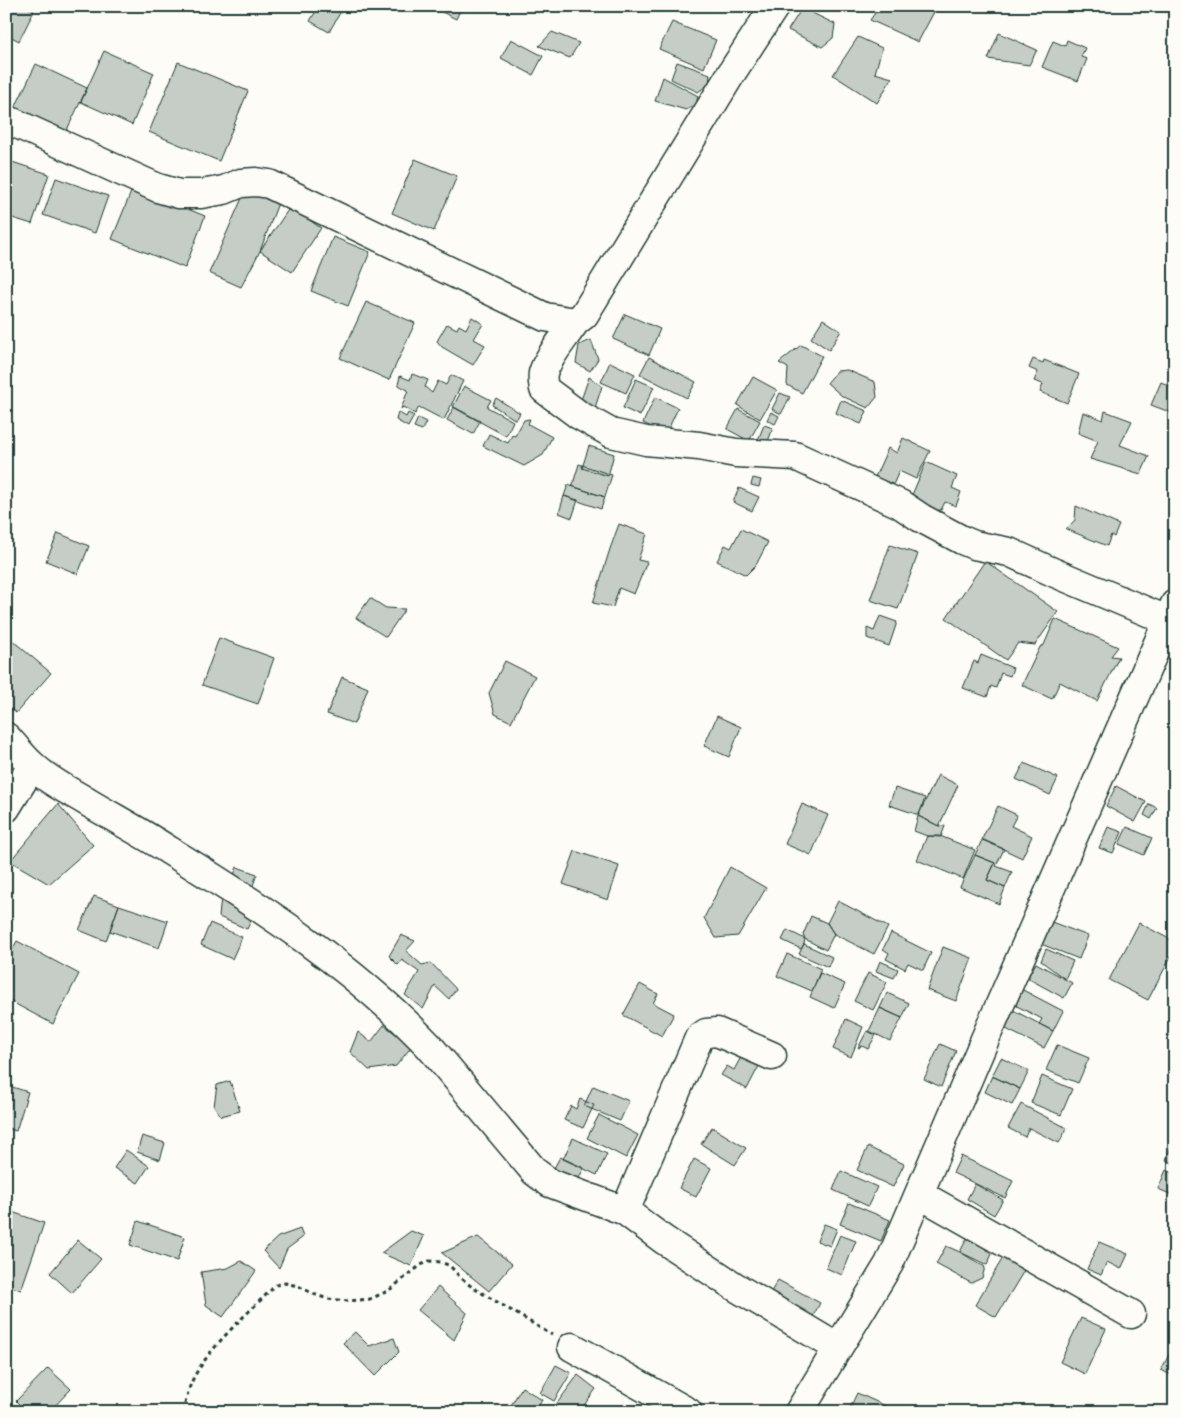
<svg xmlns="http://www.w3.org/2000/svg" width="1181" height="1418" font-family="'Patrick Hand',sans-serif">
  <rect width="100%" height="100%" fill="#fdfcf7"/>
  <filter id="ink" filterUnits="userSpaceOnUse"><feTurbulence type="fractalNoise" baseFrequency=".02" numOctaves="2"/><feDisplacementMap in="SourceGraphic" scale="10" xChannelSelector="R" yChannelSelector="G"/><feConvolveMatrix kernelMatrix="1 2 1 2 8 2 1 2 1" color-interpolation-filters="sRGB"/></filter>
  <g filter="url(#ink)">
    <path fill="#c6cdc7" stroke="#1f3d34" d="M6,6H25L34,11L19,41L6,34Z
      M319,6H344L329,32L310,21Z
      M430,6H462L456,19Z
      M880,6H930L935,10L918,42L870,20Z
      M802,8L835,24L833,38L822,47L788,30Z
      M672,22L716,40L704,68L659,49Z
      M552,32L579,43L570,58L539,46Z
      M999,33L1037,50L1029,65L988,59Z
      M858,37L882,48L875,73L892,78L877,103L833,75Z
      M511,39L543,56L533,75L501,58Z
      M1067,40L1085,48L1081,57L1087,59L1078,81L1042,67L1053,41L1065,46Z
      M104,51L154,73L132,125L81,102Z
      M178,62L248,91L219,161L149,132Z
      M677,62L710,74L709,84L698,92L671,79Z
      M36,64L87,88L64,136L13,112Z
      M663,77L698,96L696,105L686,110L655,101Z
      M415,159L457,176L434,231L392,213Z
      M12,162L49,174L32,224L6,216V178Z
      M56,178L108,196L95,233L43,215Z
      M133,187L205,216L185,268L112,239Z
      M246,189L278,203L260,251L241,287L209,273Z
      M290,207L321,228L292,272L260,251Z
      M333,237L370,252L348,306L311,291Z
      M366,302L415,323L389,380L340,358Z
      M625,314L660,329L649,355L613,339Z
      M472,317L483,324L474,339L485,345L473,365L442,347L437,341L447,324L457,329L459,325L466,329Z
      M823,319L841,331L829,350L811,338Z
      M591,340L598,359L590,371L576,363L579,345Z
      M801,345L822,356L802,393L787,385L788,368L779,363Z
      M649,357L696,382L687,398L640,374Z
      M1033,359L1043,363L1044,360L1079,374L1067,403L1040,392L1043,384L1034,381L1038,372L1029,368Z
      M610,362L635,374L626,393L601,382Z
      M847,370L875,382L877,397L868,408L842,396L827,383L837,371Z
      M412,374L428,380L425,387L432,393L438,381L446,385L451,375L463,381L444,420L419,407L415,414L403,407L401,409L408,390L398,385L400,376L410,380Z
      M589,377L602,386L595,408L580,403Z
      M753,377L777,390L760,419L737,405Z
      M636,379L654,387L640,416L623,408Z
      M1161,382L1175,388V414L1151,405Z
      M464,386L491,400L487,407L513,421L506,436L453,407Z
      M780,393L790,397L781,414L772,409Z
      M655,397L678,408L666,434L643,423Z
      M496,398L520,413L516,420L492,405Z
      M841,400L867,411L861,424L836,413Z
      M454,407L480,421L473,434L447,420Z
      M738,409L760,421L749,441L727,429Z
      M1105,411L1132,421L1120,445L1149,456L1141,474L1090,459L1098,441L1078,433L1083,412L1103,420Z
      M398,412L406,417L408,413L414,416L408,427L396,420Z
      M771,412L779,416L775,424L767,420Z
      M418,418L426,422L422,430L414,427Z
      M530,419L528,424L552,437L543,455L524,466L483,446L489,434L508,443L512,435L515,436L524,420Z
      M764,425L773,428L767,444L758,440Z
      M903,438L930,451L916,479L899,471L893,485L875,477L888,448L897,453Z
      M589,446L614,454L608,476L582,468Z
      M926,462L957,476L952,488L961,492L956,506L945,502L941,510L930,511L909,502Z
      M579,464L612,475L605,497L572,486V487Z
      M753,478L761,480L759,487L751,485Z
      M568,485L605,497L601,509L564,496Z
      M739,488L759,497L752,511L733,502Z
      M564,496L578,500L572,518L559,513Z
      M1076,506L1119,525L1114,537L1111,535L1107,546L1066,529L1075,520Z
      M619,524L647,534L638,560L647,562L634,594L619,588L613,607L593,603L610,549Z
      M741,529L768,542L756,565L746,575L717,561L725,545L731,548Z
      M58,533L89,546L78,574L46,561Z
      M890,545L918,554L898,609L870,600Z
      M985,561L1058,612L1035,645L1018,643L1006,660L946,618Z
      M370,598L386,608L405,609L386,637L356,618Z
      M880,616L897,622L889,646L867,638V628L874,631Z
      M1055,619L1118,647L1111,656L1119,657L1097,701L1060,682L1052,699L1022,685L1040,647L1044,645Z
      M6,635L51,673L16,713L6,705Z
      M219,638L274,658L258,704L202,685Z
      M981,655L1013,668L1010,676L1001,673L996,688L991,686L987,697L963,688L974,661L978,663Z
      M505,661L535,676L511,722L495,714L489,693Z
      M342,677L368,688L354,724L327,714Z
      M717,716L741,727L729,757L704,746Z
      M1024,763L1058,778L1050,795L1016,779Z
      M938,775L958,785L939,826L918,816Z
      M1116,786L1146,802L1135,822L1106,806Z
      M895,788L925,798L919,815L889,805Z
      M58,804L93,845L49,884L10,861Z
      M802,804L828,815L811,855L785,844Z
      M1149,804L1157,808L1151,819L1144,815Z
      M998,806L1017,815L1011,826L1032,836L1022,858L982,839Z
      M918,816L939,826H945L941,837L927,836L914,831Z
      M1108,827L1122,832L1113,853L1099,848Z
      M1127,827L1152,838L1144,855L1119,844Z
      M927,836H940L975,850L963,879L917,860Z
      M982,840L1004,849L996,866L1012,872L1005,888L987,880L995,863L975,855Z
      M575,851L619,866L608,900L563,884Z
      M975,855L995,863L987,880L1005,888L999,904L960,887Z
      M237,867L257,874L250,894L232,880Z
      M730,867L766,888L738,936L716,938L704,918Z
      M94,896L119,905L106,941L79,930Z
      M221,897L255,912L247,929L219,917Z
      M838,901L888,927L874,954L834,934L827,923Z
      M119,905L168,921L159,948L110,931Z
      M811,916L827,923L834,934L826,950L805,939L803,935Z
      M1049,921L1088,936L1079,959L1041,944Z
      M210,923L242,937L232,959L201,945Z
      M1139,923L1175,942V949L1148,1000L1109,980Z
      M787,930L805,939L804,944L801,949L782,940Z
      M891,933L931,953L923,970L908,963L905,969L886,959L889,953L883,949Z
      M401,935L415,941L406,951L422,965L431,963L456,989L449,999L435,986L423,1009L405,995L419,972L402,960L398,965L389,956Z
      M17,941L79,974L53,1024L6,999V961Z
      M804,944L832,957L828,967L799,954Z
      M943,947L972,958L956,1001L927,990Z
      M1046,949L1073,961L1065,979L1041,961Z
      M787,954L821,969L812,991L777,976Z
      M880,961L898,969L894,978L876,971Z
      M1036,963L1072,983L1064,998L1029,979V975Z
      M820,973L845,984L834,1008L810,997Z
      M868,973L887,982L873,1010L854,1001Z
      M640,984L658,994L653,1003L674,1014L662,1036L623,1015Z
      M1021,989L1063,1011L1053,1031L1039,1024L1042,1019L1013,1004Z
      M887,993L909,1003L902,1018L880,1008Z
      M880,1008L902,1018L890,1041L869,1031Z
      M1011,1009L1053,1031L1044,1048L1002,1027Z
      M846,1019L863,1027L851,1057L833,1049Z
      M384,1025L412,1046L396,1066L369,1070L350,1052L358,1032L371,1042Z
      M867,1031L876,1035L868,1049L862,1046L858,1048Z
      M940,1044L956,1051L941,1087L924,1079Z
      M1057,1045L1089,1058L1078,1083L1046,1070Z
      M741,1057L759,1066L747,1089L721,1075L727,1066L734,1070Z
      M1001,1058L1029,1071L1020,1089L992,1076Z
      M992,1076L1020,1089L1012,1105L985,1092Z
      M1042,1076L1072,1089L1061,1115L1031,1103Z
      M230,1081L240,1111L221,1116L214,1106L217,1085Z
      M6,1085L28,1092L16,1131L6,1128Z
      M593,1086L629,1101L620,1121L584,1106Z
      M580,1099L594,1105L583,1128L564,1120L571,1106L576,1109Z
      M1021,1104L1067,1128L1059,1143L1029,1128L1025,1137L1008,1128Z
      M599,1115L638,1135L626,1158L587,1138Z
      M712,1127L746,1148L735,1165L701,1144Z
      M142,1136L165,1143L160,1160L137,1152Z
      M1175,1136V1164L1166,1160Z
      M573,1138L607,1154L597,1175L563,1159Z
      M868,1147L904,1164L893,1187L857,1170Z
      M126,1150L149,1166L138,1183L114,1168Z
      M961,1156L1013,1181L1005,1198L953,1173Z
      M560,1157L584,1168L575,1186L551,1174Z
      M694,1159L711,1168L696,1197L679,1188Z
      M1166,1170L1175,1174V1196L1158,1189Z
      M841,1171L877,1187L868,1206L833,1190Z
      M975,1184L1003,1200L994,1215L967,1199Z
      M849,1203L890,1220L881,1241L840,1224Z
      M6,1210L44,1223L21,1290L6,1285Z
      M138,1221L185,1237L177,1261L130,1245Z
      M824,1224L837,1229L830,1246L817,1241Z
      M972,1228L998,1241L987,1265L960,1252Z
      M300,1229L303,1237L287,1249L279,1268L263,1251L278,1237Z
      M411,1231L424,1236L411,1266L381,1253Z
      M840,1235L856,1241L842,1275L826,1268Z
      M478,1237L512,1264L489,1291L442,1253Z
      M78,1240L101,1259L72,1293L50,1273Z
      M1099,1242L1128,1254L1121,1269L1107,1262L1101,1275L1087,1269Z
      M946,1246L960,1252L985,1267L982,1278L971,1283L936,1264Z
      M1007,1251L1028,1264L996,1317L975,1305Z
      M241,1261L256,1271L223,1317L206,1305L201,1272L228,1268Z
      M778,1280L820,1303L811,1320L768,1297Z
      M438,1287L467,1313L454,1340L418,1310Z
      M1081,1318L1106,1329L1085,1374L1060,1362Z
      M355,1332L369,1346L394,1338L399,1352L375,1376L343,1343Z
      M1175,1343V1377L1161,1370Z
      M556,1365L571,1373L554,1401L540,1393Z
      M48,1368L71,1389L49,1412H27L16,1401Z
      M578,1375L596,1389L579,1412H563L555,1406Z
      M522,1387L542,1400L535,1412H507Z
      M857,1393L899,1412H852L849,1410Z"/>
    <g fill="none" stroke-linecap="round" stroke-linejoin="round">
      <g stroke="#1f3d34" stroke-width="31">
        <path id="minor" d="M6,119L158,188L179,194H201L224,190L241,183L256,182L269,184L545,317L575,322L584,315L734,69L775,6
          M575,322C566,336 547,358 543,373C542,378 543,384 544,389L579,415L611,433L646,441L699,446L736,453L795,456L900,504L921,518L962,540L974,545L1009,552L1055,573L1167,620
          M6,737C15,746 23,757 32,765C48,781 70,791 89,803C116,819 144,834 170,851C263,908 355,968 430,1047L535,1172L550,1183L625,1211L664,1240L734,1286L838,1348
          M6,808L32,766
          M919,1194L1131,1314
          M625,1211L699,1038L706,1033L717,1032L772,1056
          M572,1347L688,1412
          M799,1412L889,1264L988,1032L1175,604"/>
      </g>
      <path stroke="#1f3d34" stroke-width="3" stroke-dasharray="4 4" stroke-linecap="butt" d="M183,1412C186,1399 189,1386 195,1375C215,1341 248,1313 276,1285L285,1283L298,1286L316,1295L328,1299L348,1301L370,1299L388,1291L421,1265L429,1261L441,1262L450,1266L459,1276L472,1287L552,1335"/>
      <use href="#minor" stroke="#fdfcf7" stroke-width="28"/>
    </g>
  </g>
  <rect width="1181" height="1418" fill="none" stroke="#fdfcf7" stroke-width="25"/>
  <rect x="12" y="12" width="1156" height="1393" fill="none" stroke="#1f3d34" stroke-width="2" filter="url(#ink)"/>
</svg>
